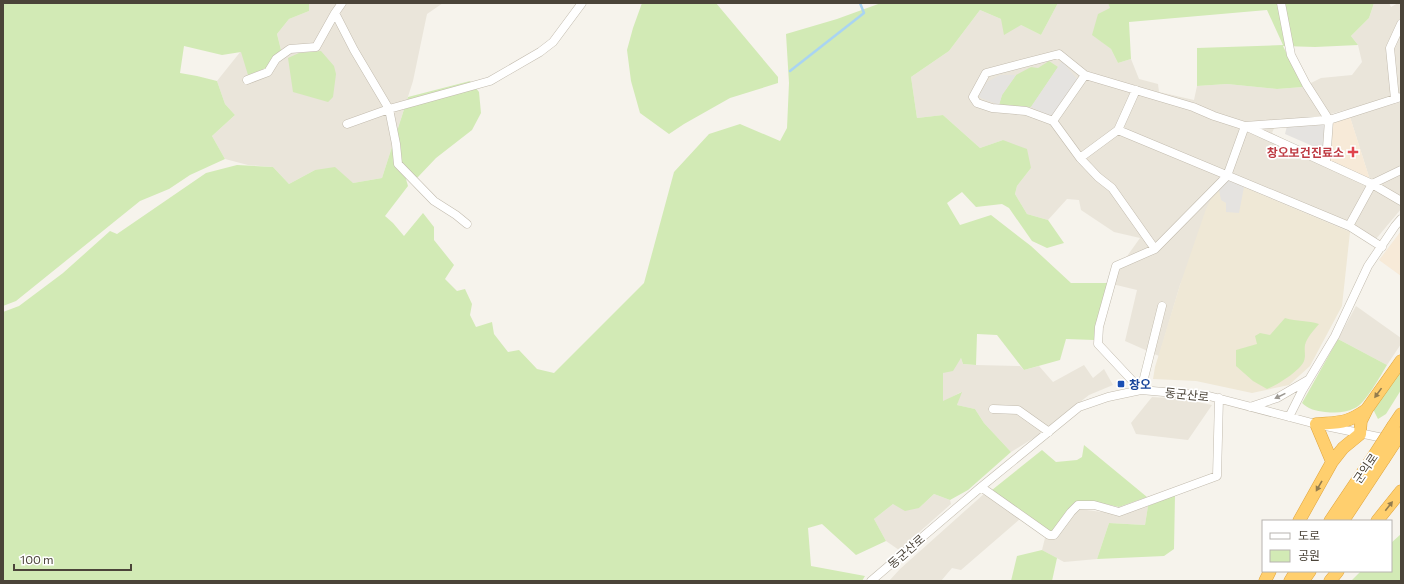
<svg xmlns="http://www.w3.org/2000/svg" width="1404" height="584" font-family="Commissioner,'Noto Sans KR',sans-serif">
  <rect width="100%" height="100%" fill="#f6f3ec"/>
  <path fill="#eae5da" d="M309,3H443L427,14L413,81L382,178L353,183L315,170L289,184L273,167L248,165L225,159L212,136L235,115L225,104L217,81L241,51L282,54L277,34L289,19L309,11Z
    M1058,3H1108L1111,8L1093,35L1111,49L1118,63L1131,59L1139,79L1158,84L1159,92L1194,100L1197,86L1227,84L1277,89L1303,87L1321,78L1352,75L1362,62L1358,45L1351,36L1369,18L1374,3H1389L1391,7L1398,3H1401V95L1323,116L1275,126L1272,133L1331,168L1370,180L1350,117L1401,102V209L1376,239L1353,226L1350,232L1227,180L1180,285L1159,356L1125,341L1137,290L1108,283L1140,238L1114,232L1081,210L1079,200L1067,199L1048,220L1027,214L1015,194L1017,186L1031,168L1003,140L980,148L943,115L917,118L911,77L949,51L980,10L1001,19L1021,25L1041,35Z
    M1356,306L1401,338V344L1387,365L1338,339Z
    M961,358L963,364L976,365L1020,366L1024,370L1039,366L1053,382L1084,365L1093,378L1104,369L1113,385L1089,395L1037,436L1011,452L984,423L975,409L957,405L961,392L943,402V373Z
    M1152,397L1183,399L1212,405L1188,440L1136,434L1131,423Z
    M985,493L1020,519L961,570L952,568L941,581H889L900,569Z
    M934,494L950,500L951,504L899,550L886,541L874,519L893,504L919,508Z
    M1148,506L1145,525L1109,523L1097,559L1064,562L1042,550L1045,538L1061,531L1079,509L1102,512L1119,507Z"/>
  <path fill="#f7ead8" d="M1350,117L1370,180L1329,161L1331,121Z
    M1401,231V276L1379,260Z"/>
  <path fill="#efe8d6" d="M1227,180L1350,232L1342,306L1310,366L1289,385L1252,393L1196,381L1153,379L1155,367L1180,285L1206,209L1213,195Z"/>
  <path fill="#d2eab5" d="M3,3H309V11L289,19L277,34L282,54L266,68L248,75L241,52L222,55L184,46L180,73L197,76L217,81L225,104L235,115L212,136L225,159L190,175L169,189L140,201L16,301L3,306Z
    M642,3H716L778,77V83L730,98L684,124L669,134L640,113L631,81L627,50L633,28Z
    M881,3H1058L1041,35L1021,25L1004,35L1001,19L980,10L949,51L911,77L917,118L943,115L980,148L1003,140L1027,149L1031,168L1017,186L1015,194L1027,214L1048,220L1064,243L1047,248L1032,241L1009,208L1002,204L976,207L962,192L947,203L960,225L991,215L1031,246L1071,283H1108L1094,340L1066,339L1060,360L1024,370L997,335L977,334L976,365L963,364L961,358L953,371L943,373V401L962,392L957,405L975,409L984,423L1011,452L968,490L950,500L934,494L919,508L905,511L893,504L874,519L886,541L856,555L822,524L808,528L811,566L865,576L862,581H3V312L19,306L63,273L110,231L117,234L206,173L237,165L273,167L289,184L315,170L335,167L353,183L382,178L408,97L470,81L479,92L481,113L472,130L436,158L418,177L406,179L408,186L385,216L393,223L404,236L423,213L434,227V240L454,265L445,279L457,291L465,289L472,304L470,315L476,327L492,322L494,334L508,352L519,350L537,369L554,373L644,283L674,172L709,134L740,124L780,141L787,128L789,83L786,34L837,19Z
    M1108,3H1374L1369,18L1351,36L1358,45L1315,47L1283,46L1303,87L1277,89L1227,84L1197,86V48L1283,45L1267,10L1129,22L1131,59L1118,63L1111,49L1092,35L1098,14L1110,8Z
    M321,51L334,66L336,74L333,97L328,102L293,92L288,58L299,53Z
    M1049,61L1058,67L1031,107L999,105L1002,95L1016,75L1031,67L1038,68Z
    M1285,318C1297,322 1308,320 1319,324C1314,330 1307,337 1305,345C1304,351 1306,355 1304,361C1301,370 1276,386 1267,389L1253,381L1236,366V350L1257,344L1255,336L1260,333L1270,335Z
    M1338,339L1387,365C1381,375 1365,404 1355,408C1345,413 1336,413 1325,412C1316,411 1308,409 1302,403Z
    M1401,363V390L1386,414L1378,419L1372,407Z
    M1084,445L1147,497L1119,507L1096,502H1077L1051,532L992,490L1042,450L1056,462L1077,460L1082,457Z
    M1175,495L1174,549L1164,556L1097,559L1109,523L1145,525L1148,506Z
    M1401,534V581H1351L1361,571H1391V543Z
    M1042,550L1057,558L1052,581H1011L1017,556Z"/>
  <path fill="#e5e3e0" d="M1062,61L1077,79L1051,117L1031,107Z
    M1000,75H1016L1002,95L999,105L981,98L979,95L987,82Z
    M1324,125V151L1285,134L1287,126Z
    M1227,180L1244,187L1239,213L1226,212V203L1221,200L1219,190Z"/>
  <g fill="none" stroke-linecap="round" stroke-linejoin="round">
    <path stroke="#a9d4f2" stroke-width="2.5" d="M790,71L864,13L860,3"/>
    <g stroke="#c2bbae" stroke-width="9">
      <path id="minor" d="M342,3L335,13L354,50L389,109L396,144L398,164L434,201L456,215L467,224
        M1281,3L1291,55L1306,84L1329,120L1326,162
        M247,80L268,72L276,59L290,49L316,47L335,13
        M1395,99L1390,48L1401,24
        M1053,121L1085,75
        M347,124L389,109L490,81L540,52L553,42L582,3
        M1118,130L1349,226L1382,247
        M1080,158L1118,130L1136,90
        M1349,226L1372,184L1401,170
        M1155,249L1112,188L1098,177L1080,158L1053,121L1026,111L992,108L977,103L973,97L986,73L1059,54L1085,75L1193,107L1214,116L1245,126L1372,184L1401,201
        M1141,390L1098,344L1099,327L1116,266L1155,249L1227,176L1245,126L1329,120L1401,97
        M1141,390L1162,306
        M1250,407L1277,398L1308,380
        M993,409L1018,410L1049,432
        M1289,417L1302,391L1335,336L1368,266L1395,226L1401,219
        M981,487L1049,535H1054L1071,512L1078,505H1094L1119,512L1217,476L1219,398
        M871,581L981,487L1079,407L1108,397L1141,390L1209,396L1316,424L1388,439"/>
    </g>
    <g stroke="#e0a43c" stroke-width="13">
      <path id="highway" d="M1393,426L1401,414
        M1332,462L1316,424C1339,422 1346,424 1366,410
        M1299,521L1332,462L1343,448L1360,434L1361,421L1367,409L1401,361
        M1330,521L1373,457
        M1343,521L1384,459
        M1377,521L1401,491
        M1265,581L1270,571
        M1290,581L1296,571
        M1303,581L1310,571
        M1330,581L1338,571"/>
    </g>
    <use href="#minor" stroke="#fff" stroke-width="8"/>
    <use href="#highway" stroke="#ffcf6e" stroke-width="12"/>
    <g stroke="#e0a43c" stroke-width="13" stroke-linecap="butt">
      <path id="highway-bridge" d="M1373,457L1393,426
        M1384,459L1401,433"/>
    </g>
    <use href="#highway-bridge" stroke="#ffcf6e" stroke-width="12"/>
  </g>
  <defs><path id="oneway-solid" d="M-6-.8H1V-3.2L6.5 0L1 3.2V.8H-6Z"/></defs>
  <g fill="#937c4e">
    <use href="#oneway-solid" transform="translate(1378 393) rotate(126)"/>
    <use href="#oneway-solid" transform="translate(1319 486) rotate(120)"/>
    <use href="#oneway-solid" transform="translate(1389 506) rotate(-52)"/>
  </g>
  <use fill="#9c9892" href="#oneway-solid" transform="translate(1280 396) rotate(154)"/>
  <path fill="#e0444e" stroke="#fff" stroke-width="1.5" d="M1351 146h4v4h4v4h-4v4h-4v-4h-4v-4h4z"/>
  <rect fill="#1a4fb4" stroke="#fff" stroke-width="1.5" x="1117" y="380" width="8" height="8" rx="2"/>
  <g text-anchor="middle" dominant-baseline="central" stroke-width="3.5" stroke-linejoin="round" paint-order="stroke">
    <g font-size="12" font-weight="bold" fill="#be3a42" stroke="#fff" text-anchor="end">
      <text x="1344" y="152">창오보건진료소</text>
    </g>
    <g font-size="12" font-weight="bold" fill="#164399" stroke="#fff" text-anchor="start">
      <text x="1129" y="384">창오</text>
    </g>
    <g font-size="12" fill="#4b4439" stroke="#fff">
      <text transform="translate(1187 394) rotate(6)">동군산로</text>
      <text transform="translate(1365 468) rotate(-56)">군익로</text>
      <text transform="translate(906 551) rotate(-41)">동군산로</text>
    </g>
  </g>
  <rect width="1404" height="584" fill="none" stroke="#4b4439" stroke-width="8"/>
  <rect x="1262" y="520" width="130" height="52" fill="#ffffff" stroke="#b7b4b0"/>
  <rect x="1270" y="533" width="20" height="6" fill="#ffffff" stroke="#b7b4b0"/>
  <text x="1298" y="540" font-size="12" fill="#4b4439">도로</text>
  <rect x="1270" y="550" width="20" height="12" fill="#d2eab5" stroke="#b7b4b0"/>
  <text x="1298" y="560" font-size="12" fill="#4b4439">공원</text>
  <path d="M14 564v6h117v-6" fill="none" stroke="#4b4439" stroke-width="2"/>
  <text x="20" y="564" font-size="12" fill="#4b4439" stroke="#ffffff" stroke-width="3" paint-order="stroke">100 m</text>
</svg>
